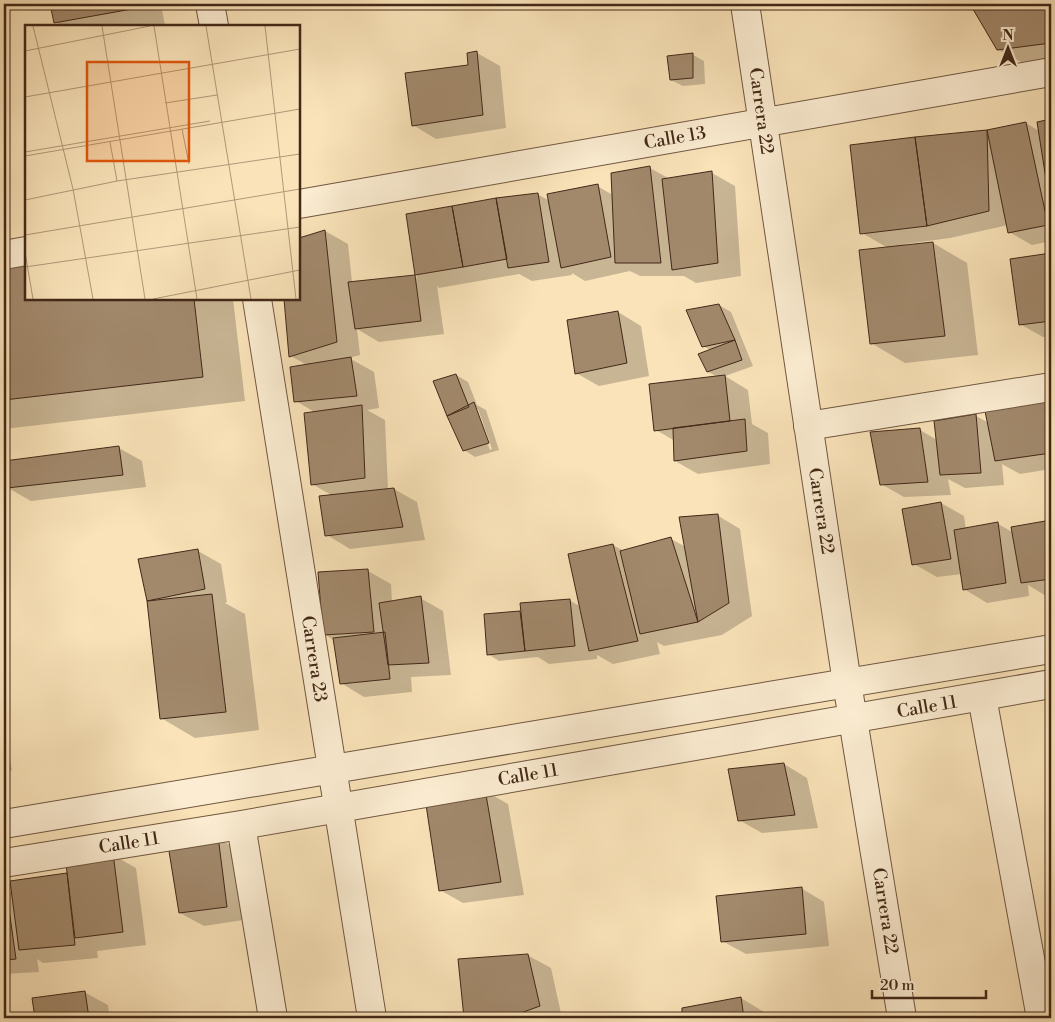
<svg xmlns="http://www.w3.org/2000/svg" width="1055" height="1022" font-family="'Libre Bodoni',serif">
  <rect width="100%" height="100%" fill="#fae3b9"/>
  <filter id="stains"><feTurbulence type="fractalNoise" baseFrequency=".004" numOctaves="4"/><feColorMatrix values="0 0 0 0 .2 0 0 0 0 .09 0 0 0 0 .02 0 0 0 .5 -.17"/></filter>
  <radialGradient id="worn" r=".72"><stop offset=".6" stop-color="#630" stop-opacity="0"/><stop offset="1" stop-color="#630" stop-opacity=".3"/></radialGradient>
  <path fill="#0003" fill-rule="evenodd" d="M52,4H161L165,26H63L55,22Z
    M568,4H598L575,8Z
    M971,4H1051V59L1021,62L997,49Z
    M477,53L500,66L506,128L436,139L413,125L470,66Z
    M693,55L704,61L705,84L683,86L671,80Z
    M1051,121V241L1032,245L1009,232L1008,225L950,238L905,244V246L933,243L967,263L978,355L905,363L871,343L888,248L862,233L987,131L1026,123L1039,131L1038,123Z
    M650,168L670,179L712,173L735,186L741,276L696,283L684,276H640L630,271L585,281L572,273V275L532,281L519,274L439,288L437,286L444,334L379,342L357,329L360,355L349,358L374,372L379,408L367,410L385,420L388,490L394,489L417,502L425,540L350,549L327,535L333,496L312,484L316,413L296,401L307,365L291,356L286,299H299V239L325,231L348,244L352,282L415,277L417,279L408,215L537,194L550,201L597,186L613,195Z
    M1051,254V336L1043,337L1020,324L1012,260Z
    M26,263V299H233L245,401L4,429V265Z
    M719,305L731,312L753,366L725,376L748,390L752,424L768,433L770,464L698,474L675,461V441L656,430L718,377L708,372L711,350L703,346Z
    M618,312L641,326L649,376L599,386L576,373Z
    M456,375L468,382L477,405L486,410L499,450L475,457L464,450ZM475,409H478L492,449L490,450Z
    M1050,400L1051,469L1020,474L1002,464L1004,485L965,488L948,479L951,495L904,497L881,484L920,430L937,440L976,416L989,423Z
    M119,448L142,461L146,487L31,501L8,488Z
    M941,503L964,516L966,530L998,524L1014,533L1013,528L1051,522V595L1046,596L1028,585L1029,596L987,603L964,589L962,574L937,577L914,564Z
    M717,515L740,529L752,616L722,635L664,646L657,642L660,654L613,664L597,655V659L549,664L538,657L499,661L488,654L520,612L569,600L581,607L613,545L624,551L671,539L686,547Z
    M198,551L221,564L227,602L225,603L245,614L259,730L195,738L161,718L148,601Z
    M368,571L391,584L392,602L420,598L443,611L451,675L411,677L412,692L364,697L341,683L335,641L324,634Z
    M4,732L12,770L4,772Z
    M784,764L807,778L818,828L762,833L739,820Z
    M485,791L508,804L524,895L463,903L440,890Z
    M217,838L241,851L250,919L204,926L180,913Z
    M113,855L136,868L146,945L97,951L98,958L43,963L37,959L39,972L4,974V889L13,893L11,882L68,874Z
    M801,888L824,902L829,946L746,954L722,941Z
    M527,955L551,968L562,1018H465L460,960Z
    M84,992L108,1005L109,1015L118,1018H36L33,999Z
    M741,998L774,1018H683V1009Z"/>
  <path fill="#a2896c" stroke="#422818" d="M50,4H131L132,9L54,23Z
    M970,4H1051V43L997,50Z
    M477,51L483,115L412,126L405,73L468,65L467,53Z
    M693,53V78L670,80L667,56Z
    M1051,119V211L1037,122Z
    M1026,122L1048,225L1008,233L987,130Z
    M987,130L989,211L927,226L915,137Z
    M915,137L927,226L860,234L850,145Z
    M650,166L661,263H615L611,173Z
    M712,171L718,263L672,270L662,179Z
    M598,184L611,257L561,268L547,194Z
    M538,193L549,262L508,268L496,198Z
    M496,198L507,259L463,267L452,206Z
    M452,206L463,267L415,275L406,214Z
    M325,230L337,342L289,357L284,299H299V238Z
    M933,242L945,336L870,344L859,250Z
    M1051,253V321L1019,325L1010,259Z
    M26,262V299H194L203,377L4,400V264Z
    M415,275L421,321L355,329L348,282Z
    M719,304L735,340L702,347L686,310Z
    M618,311L627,363L575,374L567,320Z
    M735,340L742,360L707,372L698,354Z
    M351,357L357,396L294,402L290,367Z
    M456,374L469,407L447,416L433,381Z
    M725,375L730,421L654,431L649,384Z
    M1050,399L1051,453L995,461L985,411Z
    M474,402L489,443L463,451L447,416Z
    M362,405L365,478L311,485L304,413Z
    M976,414L981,473L940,475L934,421Z
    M745,419L747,451L674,461L673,428Z
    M920,428L928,482L880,485L870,432Z
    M119,446L123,475L7,488L4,461Z
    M394,488L403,527L325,536L319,496Z
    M941,502L951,559L912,565L902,509Z
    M718,514L729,603L698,622L679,517Z
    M1051,520V579L1021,583L1011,527Z
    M998,522L1006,583L963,590L954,530Z
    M671,537L698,622L640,634L620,551Z
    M613,544L638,641L589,651L568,554Z
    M198,549L205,589L147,601L138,559Z
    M368,569L374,632L323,635L318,572Z
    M212,594L226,712L160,719L147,601Z
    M421,596L429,663L388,665L379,603Z
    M570,599L575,646L525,651L520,603Z
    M520,611L525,651L487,655L484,614Z
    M385,632L390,679L340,684L333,638Z
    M784,763L795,815L738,821L728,769Z
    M485,789L501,882L439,891L425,798Z
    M218,836L227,907L179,913L168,845Z
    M113,853L123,932L75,938L65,856Z
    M67,873L75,945L19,950L10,881Z
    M802,887L806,934L721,942L716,896Z
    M4,888H6L16,959L4,960Z
    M528,954L540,1006L507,1018H464L458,959Z
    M85,991L89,1018H35L32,998Z
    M741,997L744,1018H682V1008Z
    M111,1013V1018H96V1015Z"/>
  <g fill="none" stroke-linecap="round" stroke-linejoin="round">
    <g stroke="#705740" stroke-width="30">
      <path id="street" d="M210,4L214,26
        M745,4L847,683L902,1018
        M299,204L1051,72
        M4,255L26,251
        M257,299L372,1018
        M808,426L1051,387
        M982,697L1041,1018
        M4,824L1051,649
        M241,825L273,1018
        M4,863L241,825L1051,684"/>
    </g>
    <use href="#street" stroke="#fcedd2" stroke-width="28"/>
  </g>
  <g text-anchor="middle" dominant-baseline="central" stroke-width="4" stroke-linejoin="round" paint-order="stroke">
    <g font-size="18" fill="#422818" stroke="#fcedd2">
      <text transform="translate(761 111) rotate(82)">Carrera 22</text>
      <text transform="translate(675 138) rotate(-10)">Calle 13</text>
      <text transform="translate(821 511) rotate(81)">Carrera 22</text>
      <text transform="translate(314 659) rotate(81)">Carrera 23</text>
      <text transform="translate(927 707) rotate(-10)">Calle 11</text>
      <text transform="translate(528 775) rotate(-10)">Calle 11</text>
      <text transform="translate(129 843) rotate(-9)">Calle 11</text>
      <text transform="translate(885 911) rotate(81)">Carrera 22</text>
    </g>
  </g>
  <g transform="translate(25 25)">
    <rect width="275" height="275" fill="#fae3b9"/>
    <path fill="none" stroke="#b09879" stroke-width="1" d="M8,1L48,164L68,274M77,1L120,274M129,1L172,274M181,1L226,274M240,1L271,274M0,26L125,1M0,72L275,24M140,78L192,70M157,104L164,139M85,117L92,156M0,127L185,96M0,131L275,84M0,175L92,156L275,129M0,210L275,164M0,227L8,274M0,242L275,202M128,274L275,245"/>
    <path fill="#e0570d" fill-opacity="0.15" stroke="#e0570d" stroke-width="2.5" d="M62,37H164V136H62Z"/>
    <rect width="275" height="275" fill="none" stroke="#422818" stroke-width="2.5"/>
  </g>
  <rect width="1055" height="1022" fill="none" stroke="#fae3b9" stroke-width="20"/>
  <rect x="5" y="5" width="1045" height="1012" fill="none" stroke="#422818" stroke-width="2.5"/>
  <rect x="10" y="10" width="1035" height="1002" fill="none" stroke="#422818"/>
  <g transform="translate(1008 48)" stroke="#fcedd2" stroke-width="4" paint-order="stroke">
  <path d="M0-4L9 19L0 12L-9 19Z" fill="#422818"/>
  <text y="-8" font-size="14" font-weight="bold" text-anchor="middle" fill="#422818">N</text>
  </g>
  <path d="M872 990v8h114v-8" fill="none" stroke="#422818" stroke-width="2.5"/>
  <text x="880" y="990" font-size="15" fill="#422818" stroke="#fcedd2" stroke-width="4" paint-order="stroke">20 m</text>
  <rect width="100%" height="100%" filter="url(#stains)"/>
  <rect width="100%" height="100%" fill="url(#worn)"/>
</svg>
